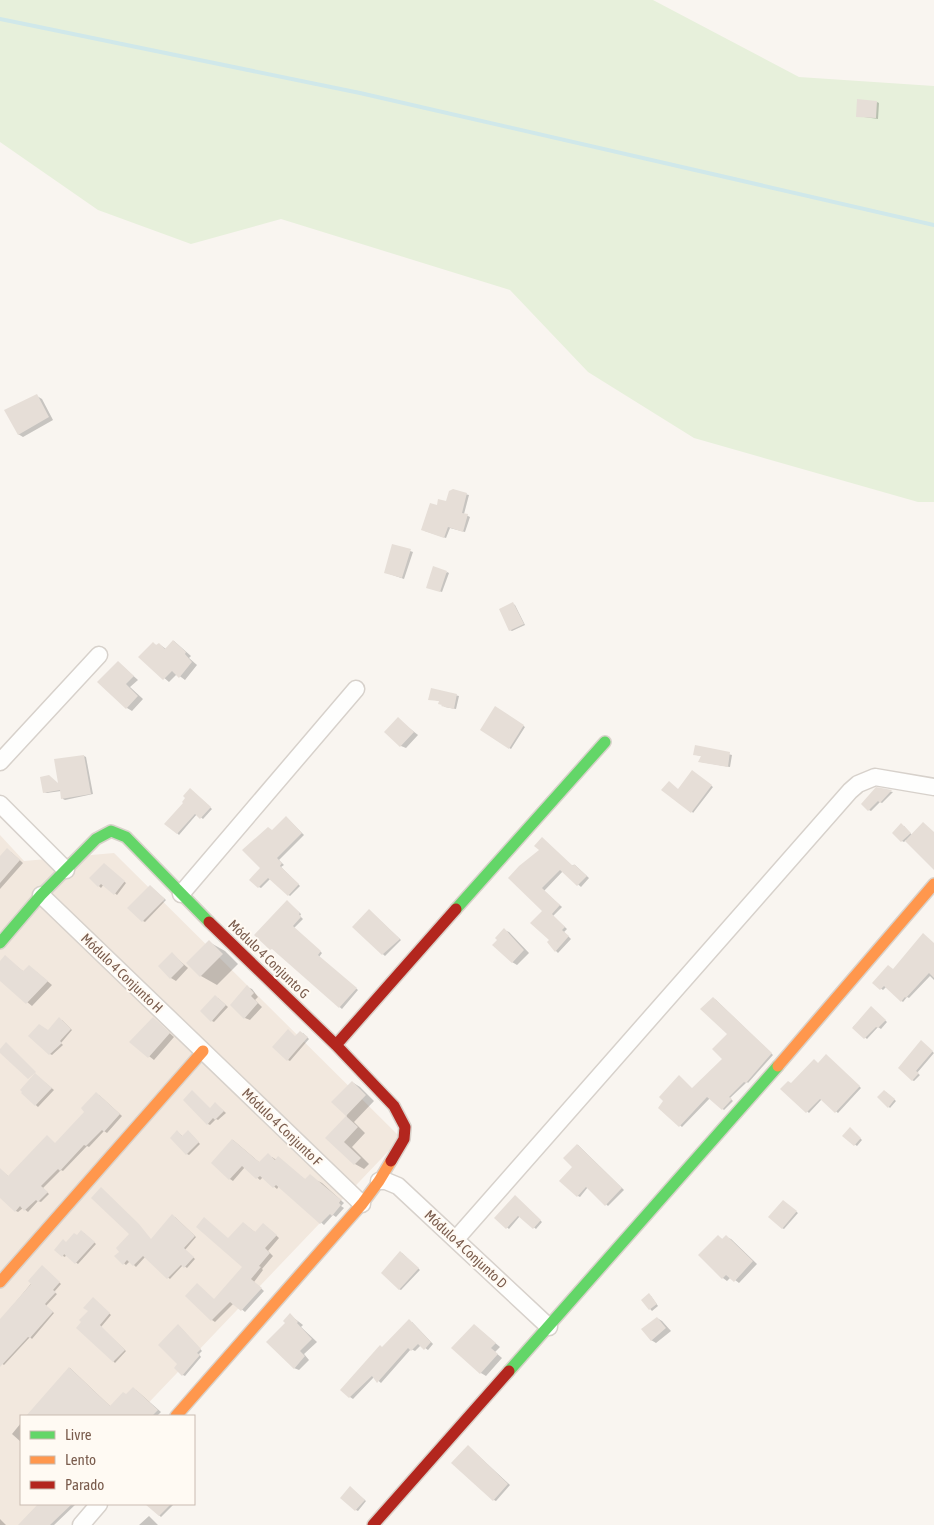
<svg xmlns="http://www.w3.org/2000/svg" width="934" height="1525" font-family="'Asap Condensed',sans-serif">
  <rect width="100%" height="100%" fill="#f9f5f0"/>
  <path fill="#f2e8de" d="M0,835L24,861L114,853L401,1138L136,1416H21V1504H53L33,1525H0Z"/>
  <path fill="#e7f0db" d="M0,0H653L799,77L934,86V502H918L694,438L588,372L510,290L281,219L191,244L98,210L0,142Z"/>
  <path fill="#0003" d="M877,102L879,103L878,119L857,116Z
    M37,396L42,399L53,420L23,437L18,434Z
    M451,491L469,495L464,514L470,517L465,532L450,528L446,538L425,531L438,507L447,503Z
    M393,545L413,552L404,579L387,573Z
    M447,572L449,573L442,592L430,588Z
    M513,604L515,605L525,625L512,631L510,630Z
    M174,641L191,656L189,658L197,665L185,680L177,674L169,682L140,657L153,643L157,646L159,644L166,649Z
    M119,663L138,680L130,687L143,699L132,711L127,708Z
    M432,690L459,696L456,709L445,707L440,701L430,699Z
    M496,708L525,727L511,749L482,729Z
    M398,719L418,735L406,748L401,746Z
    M696,746L732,755L730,767L701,762L703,756L696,755Z
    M84,756L86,757L93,794L65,800L63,799L61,791L47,793L44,792L60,785Z
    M692,772L713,787L693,813L678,790Z
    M877,789L893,792L882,803L880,802L871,811L869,810Z
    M192,791L212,809L203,819L197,814L179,835L177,833L185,802Z
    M288,819L304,835L279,860L284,865L281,867L300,886L290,896L271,878L261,888L259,887L272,831Z
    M904,826L912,835L934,833V864L906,840L904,842L902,841L894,833Z
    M11,852L23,863L0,889V858Z
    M575,865L589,878L581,887L563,871L544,891L562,907L553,916L567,929L564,932L571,939L558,953L556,951L551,940L544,911L510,878Z
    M106,866L126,883L117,895L104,884L101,888L91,878Z
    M152,888L166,900L145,922L143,921Z
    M289,903L301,914L300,916L303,919L294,928L322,953L319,957L358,990L342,1009L274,949H271Z
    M371,912L401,940L385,956L354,927Z
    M504,930L509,932L529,953L517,965L512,962Z
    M209,942L225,951L238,964L217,985L201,976L188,963Z
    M934,944V980L930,976L909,998L907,997L903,1002L886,987L883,990L874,983Z
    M172,954L188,968L176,981L171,978Z
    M5,957L24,972L34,970L52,985L32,1006L0,980V963Z
    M247,987L252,989L258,997L255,1000L262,1007L250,1020L245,1018Z
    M218,998L228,1007L214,1022L212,1021Z
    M715,999L773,1055L748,1083L747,1082L730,1098L733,1101L724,1110L710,1098L682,1127L659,1107L693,1089L724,1059L729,1034Z
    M873,1009L887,1022L881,1029L878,1027L867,1039L853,1027Z
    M153,1018L174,1037L154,1060L131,1042Z
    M62,1020L72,1030L61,1043L63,1045L52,1055L50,1054L48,1031Z
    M303,1033L309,1039L290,1061L288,1060Z
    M923,1043L934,1053L917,1073L920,1075L914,1081L912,1080Z
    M828,1057L861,1088L838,1113L822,1099L809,1113L782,1089L792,1084Z
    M37,1076L54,1090L38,1107L23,1093Z
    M352,1082L360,1087L374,1101L354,1122L365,1133L352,1147L369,1164L364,1169L355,1164L327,1138L347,1116L333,1102Z
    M886,1092L896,1101L890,1108L889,1107Z
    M99,1095L122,1116L107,1133L104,1131L89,1147L87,1146L63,1171L61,1170L43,1188L49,1194L41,1202L38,1201L28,1212L23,1208L18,1212L16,1211L0,1196V1169L9,1177L56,1144L86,1113Z
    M217,1105L226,1113L218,1120L216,1119L210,1125L208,1124L210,1109Z
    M852,1130L862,1140L857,1146L844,1136Z
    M179,1133L183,1137L190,1133L200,1144L189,1155L187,1154Z
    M233,1140L260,1163L272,1157L306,1180L318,1181L322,1183L344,1203L341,1206L344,1208L336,1217L333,1215L324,1225L279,1186L277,1189L263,1177L260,1180L245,1167L233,1181L230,1179L212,1163Z
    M578,1145L624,1190L608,1206L588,1187L580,1197L578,1196L574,1167Z
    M517,1198L542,1222L536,1229L520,1216L509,1229L496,1218Z
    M785,1203L798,1213L784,1229L782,1228Z
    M175,1217L196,1237L185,1250L195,1259L187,1268L183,1265L170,1279L145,1257L136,1267L130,1261L126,1265L116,1256L151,1240Z
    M243,1223L256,1233L267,1227L279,1238L268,1251L273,1256L262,1269L263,1270L254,1282L264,1291L245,1312L234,1303L215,1322L212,1320L214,1300L244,1267L229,1239Z
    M84,1233L96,1244L78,1264L66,1255L65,1257L63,1256L67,1243Z
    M718,1236L723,1240L726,1237L731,1239L757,1264L739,1283L731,1277L727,1281L723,1278Z
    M402,1253L420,1270L401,1290L399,1289Z
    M44,1268L61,1284L54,1292L57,1294L46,1306L54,1313L32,1339L30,1337L4,1365L0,1362V1321Z
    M651,1296L658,1306L652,1311L642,1300Z
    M95,1300L111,1315L101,1327L126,1351L115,1363L113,1361L89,1311Z
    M290,1315L303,1325L301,1327L317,1342L304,1354L309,1360L299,1370L294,1368L287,1323Z
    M657,1318L662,1321L671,1331L656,1343L651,1340Z
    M412,1322L433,1344L428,1350L421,1345L415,1351L411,1349L381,1383L374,1377L353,1399L350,1397L342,1390L382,1348Z
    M474,1325L500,1347L495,1352L502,1358L486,1376L481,1373Z
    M180,1327L202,1351L199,1354L201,1357L185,1376L183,1375Z
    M70,1368L111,1407L136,1390L161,1412L157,1416H51L48,1413L45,1416H27Z
    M21,1423V1442L12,1434Z
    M470,1448L510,1485L496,1501L494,1500Z
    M352,1489L366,1501L358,1511L356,1510Z
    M39,1504H76L54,1525H19Z
    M147,1504H174L161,1517Z
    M149,1516L158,1525H139Z
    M0,1519L6,1525H0Z"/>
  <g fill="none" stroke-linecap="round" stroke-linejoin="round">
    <path stroke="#d0e8ea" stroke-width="4" d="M0,19L360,93L934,225"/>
  </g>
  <path fill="#e6ded7" d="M857,99L877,101L876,118L856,117Z
    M37,394L49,417L18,435L4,410Z
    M453,489L467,493L462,513L468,514L463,532L448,527L444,538L421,530L430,503L437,505L438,499L446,501L449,491Z
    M392,544L411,549L402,578L384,573Z
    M433,566L447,571L440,592L426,588Z
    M513,602L524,624L509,631L499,609Z
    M173,640L186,652L185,654L192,662L179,678L172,671L163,680L138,657L153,642L156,645L159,643L165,649Z
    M118,661L134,676L126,684L138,696L126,709L97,682Z
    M431,688L457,694L454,709L441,706L442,705L438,704L439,701L428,700Z
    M495,706L524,725L509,749L480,730Z
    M398,717L414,732L400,747L384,732Z
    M695,745L730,752L728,767L698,762L701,756L693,755Z
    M84,755L91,794L61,799L60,790L43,793L40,777L49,775L58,783L54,759Z
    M692,770L712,785L691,813L661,790L669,781L678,789Z
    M876,787L892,790L880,803L878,801L868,811L861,804Z
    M190,788L211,807L200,819L195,814L177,834L164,824L183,803L182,802L185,798L183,796Z
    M286,816L302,833L277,858L282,863L280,866L299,884L288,896L268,878L258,888L249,880L260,868L242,850L268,827L272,830Z
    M923,822L934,832V870L905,841Z
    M901,823L911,833L901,842L892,833Z
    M542,837L573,866L574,864L587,876L577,886L560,870L542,888L560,905L552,914L565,927L562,930L569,936L555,952L547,942L549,940L530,923L542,911L508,878L519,866L539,850L534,846Z
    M7,848L20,860L0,883V856Z
    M104,863L125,881L114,895L101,884L98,887L89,878Z
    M150,885L165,899L142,922L127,908Z
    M287,900L300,913L299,914L301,917L293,926L321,951L318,955L357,988L339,1008L272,949L270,950L254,935Z
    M369,909L400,939L382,955L352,927Z
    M504,928L524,950L512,963L492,945L497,940L495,938Z
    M923,933L934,943V978L929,973L906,998L905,997L901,1002L884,986L880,990L872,983L888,965L893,969Z
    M209,940L223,954L200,977L186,963Z
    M172,952L184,965L170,979L158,966Z
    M5,955L23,971L29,965L48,981L26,1004L0,981V961Z
    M247,985L254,993L251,996L258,1003L244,1019L230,1005Z
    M215,995L226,1005L211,1022L200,1011Z
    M713,997L772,1053L746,1083L744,1082L729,1097L732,1099L722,1110L707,1097L679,1127L658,1108L663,1101L659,1097L679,1075L692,1088L722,1059L712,1049L727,1034L700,1009Z
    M871,1006L886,1020L878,1028L876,1027L864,1039L852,1028Z
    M59,1017L71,1029L60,1041L62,1043L49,1055L28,1036L39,1024L48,1030Z
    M153,1017L170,1033L148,1058L129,1042Z
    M288,1029L295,1036L300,1031L308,1037L287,1061L272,1047Z
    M921,1040L933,1051L916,1071L919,1073L912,1081L898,1068Z
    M6,1042L36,1072L28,1079L0,1053V1049Z
    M826,1054L860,1086L835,1113L820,1099L806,1113L780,1089L788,1081L791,1083L814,1059L818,1063Z
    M35,1073L52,1088L35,1106L21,1093L22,1092L20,1090Z
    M352,1081L366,1095L346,1116L358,1127L344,1142L361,1158L354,1165L325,1138L346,1116L331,1102Z
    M192,1090L210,1108L215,1102L224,1111L215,1120L213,1118L207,1125L183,1100Z
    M884,1090L895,1099L888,1108L877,1097Z
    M96,1092L120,1114L104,1132L102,1130L86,1146L84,1145L60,1171L58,1169L41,1186L48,1192L38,1202L36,1200L24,1211L20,1206L15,1212L0,1198V1168L8,1176L47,1135L55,1143L84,1112L81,1108Z
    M850,1127L861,1138L854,1146L842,1136Z
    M177,1130L182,1136L188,1130L199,1142L186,1155L170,1138Z
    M232,1139L259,1162L268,1153L275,1160L278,1156L305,1179L310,1174L341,1200L339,1203L341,1205L332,1216L330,1214L320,1224L276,1185L273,1188L260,1176L256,1179L242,1166L229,1180L211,1163Z
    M577,1144L622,1188L605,1206L586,1187L577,1197L559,1181L572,1167L563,1158Z
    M101,1187L139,1224L151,1239L172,1214L195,1236L184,1248L194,1257L184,1268L181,1265L167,1279L143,1256L133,1266L127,1260L123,1265L114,1256L119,1252L116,1248L129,1234L91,1198Z
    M515,1195L541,1220L533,1229L518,1216L506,1229L494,1218Z
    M783,1200L797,1211L782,1229L768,1217Z
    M204,1217L228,1238L243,1222L255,1232L263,1223L277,1235L265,1248L270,1253L259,1266L261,1267L251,1279L262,1288L241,1311L230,1302L211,1321L185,1296L197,1283L214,1299L242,1267L196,1227Z
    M81,1230L95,1242L75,1264L64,1254L62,1257L54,1250L63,1239L66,1242L74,1233L77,1235Z
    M718,1235L722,1239L726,1235L753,1261L734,1282L726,1275L722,1279L698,1255Z
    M400,1251L419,1268L399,1290L381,1273Z
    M42,1265L60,1282L53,1290L56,1292L45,1304L53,1312L30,1338L28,1337L0,1367V1319L31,1284L28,1281Z
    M649,1293L657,1304L649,1310L641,1300Z
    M93,1297L110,1313L100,1325L125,1350L113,1362L76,1328L81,1322L79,1320L88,1311L83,1308Z
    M290,1313L298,1322L297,1323L312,1339L300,1351L305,1356L294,1369L266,1342L285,1323L283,1321Z
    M657,1317L666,1328L651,1341L641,1329Z
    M409,1319L431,1342L424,1350L418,1344L411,1351L408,1348L377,1383L372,1376L349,1398L340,1390L380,1345L382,1347Z
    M178,1324L201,1349L197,1353L200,1355L182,1376L174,1368L177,1364L158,1345Z
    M474,1324L496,1343L491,1348L498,1354L480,1374L451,1348Z
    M69,1367L110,1406L123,1392L126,1394L133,1387L158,1410L152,1416H26Z
    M468,1445L508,1484L493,1501L451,1463Z
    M350,1486L365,1500L355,1511L340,1498Z
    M38,1504H72L50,1525H18Z
    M145,1504H171L159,1516Z"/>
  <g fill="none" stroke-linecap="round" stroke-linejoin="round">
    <g stroke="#d7d1cb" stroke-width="19">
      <path id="street" d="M0,762L99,655
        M0,804L66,870
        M181,894L356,689
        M41,895L362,1204
        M379,1181H386L398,1186L549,1327
        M456,1239L850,791L858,784L875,777L934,787
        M81,1525L99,1504"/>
    </g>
    <g stroke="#d9d2cb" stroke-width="14">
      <path id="fast" d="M456,909L605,742
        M0,943L41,895L96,839L111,831L126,837L209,922
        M509,1371L778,1066"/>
    </g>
    <g stroke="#d9d2cb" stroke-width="14">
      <path id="slow" d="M778,1066L934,884
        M0,1282L203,1051
        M176,1416L362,1204L379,1181L391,1161"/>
    </g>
    <g stroke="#d9d2cb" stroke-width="14">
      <path id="jam" d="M209,922L336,1045L394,1106L405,1127L404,1139L391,1161
        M336,1045L456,909
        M373,1525L509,1371"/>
    </g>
    <use href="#street" stroke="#fefefd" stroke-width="16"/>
    <use href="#fast" stroke="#63d668" stroke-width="11"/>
    <use href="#slow" stroke="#ff974d" stroke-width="11"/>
    <use href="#jam" stroke="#b3261e" stroke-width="11"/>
  </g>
  <g text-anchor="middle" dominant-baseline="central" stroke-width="4" stroke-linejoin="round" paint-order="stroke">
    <g font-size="14" fill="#7a5c4d" stroke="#fffaf3">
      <text transform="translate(269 959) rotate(44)">Módulo 4 Conjunto G</text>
      <text transform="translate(122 973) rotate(44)">Módulo 4 Conjunto H</text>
      <text transform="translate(282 1127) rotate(44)">Módulo 4 Conjunto F</text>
      <text transform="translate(466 1249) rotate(43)">Módulo 4 Conjunto D</text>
    </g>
  </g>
  <rect x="20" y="1415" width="175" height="90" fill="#fffaf3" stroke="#cabbb1"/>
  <rect x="30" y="1431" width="25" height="8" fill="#63d668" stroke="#cabbb1"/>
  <text x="65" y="1440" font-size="15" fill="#7a5c4d">Livre</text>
  <rect x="30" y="1456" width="25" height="8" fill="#ff974d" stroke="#cabbb1"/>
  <text x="65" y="1465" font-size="15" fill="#7a5c4d">Lento</text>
  <rect x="30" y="1481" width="25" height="8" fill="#b3261e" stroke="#cabbb1"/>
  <text x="65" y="1490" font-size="15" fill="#7a5c4d">Parado</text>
</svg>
